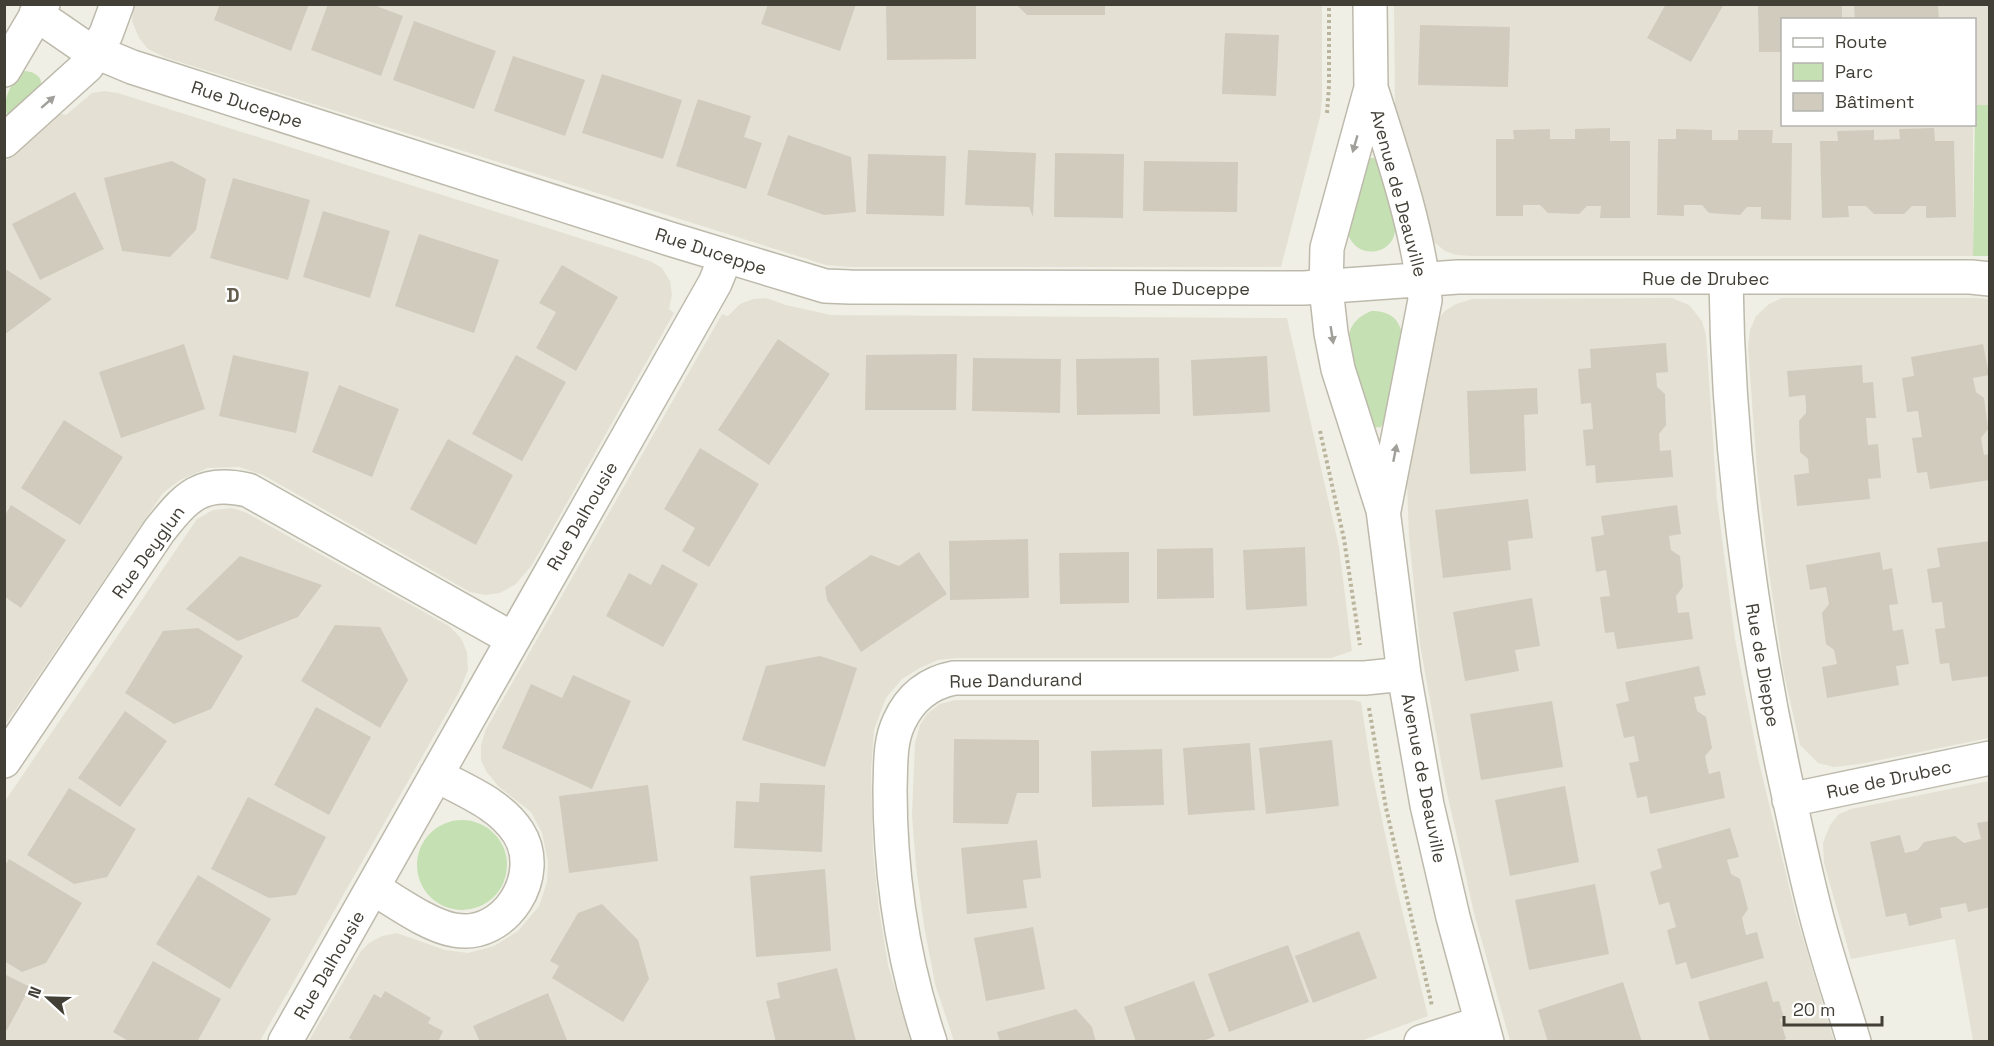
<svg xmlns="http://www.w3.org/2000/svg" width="1994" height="1046" font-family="'Space Grotesk',sans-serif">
  <rect width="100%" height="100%" fill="#f0efe5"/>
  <path fill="#e4e1d4" d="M134,4L1322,5V100L1320,117L1281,267H849L826,265L164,57L148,49L139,38L132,21Z
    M1394,5H1989V105H1975L1974,20H1782V124L1973,125V256H1472L1456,255L1445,251L1435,243L1428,229L1395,114Z
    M104,91L118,93L627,253L652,262L662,268L670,281L672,295L669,309L674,313L532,565L516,584L500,593L485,595L470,592L263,475L239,467L208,468L180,480L163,493L5,725V162L57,113L66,115L92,93Z
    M766,298L786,305L831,315L1287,318L1339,547L1352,651L1331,658H956L938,660L920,668L902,679L886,698L874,730L871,772L873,852L879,909L888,965L911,1041L308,1042L361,951L369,943L382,936L397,933L445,950L468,953L494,946L518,931L539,906L547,882L548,862L542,833L531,812L498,786L486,771L481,760V745L486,729L722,314L728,316L740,304L753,299Z
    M1672,298L1689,305L1702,321L1706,335L1717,499L1735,639L1758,758L1796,915L1834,1041H1510L1474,913L1446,788L1420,645L1409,538L1407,483L1408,452L1439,318L1446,310L1456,304L1472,299Z
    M1782,298H1975L1989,299V738L1860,764L1834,767L1818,763L1800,745L1784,674L1769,573L1757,471L1748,348L1750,330L1756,316L1769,304Z
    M232,508L245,512L449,626L461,638L467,652L468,670L459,692L260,1041L5,1042V801L197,519L213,510Z
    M955,700H1353L1361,702L1371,767L1395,881L1428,1016L1358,1042L954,1041L935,984L924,926L916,867L912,815L915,743L920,725L927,714L940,704Z
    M1989,781V1041H1973L1955,939L1851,959L1824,863L1823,843L1830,825L1839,814L1851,809Z"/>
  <path fill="#c5e0b3" d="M24,71C33,71 46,77 39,89C35,96 17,108 9,115L5,112C4,98 12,79 24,71Z
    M1975,105H1989V256H1973Z
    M1369,158H1374L1378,164C1383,181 1394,211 1395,227C1397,254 1357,262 1348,234L1366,160Z
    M1371,311C1387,311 1398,316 1402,333L1385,420L1381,427C1374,428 1371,426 1367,420C1363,403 1346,347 1349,334C1352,322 1360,316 1371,311Z
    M417 865a45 45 0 1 1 90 0a45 45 0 1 1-90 0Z"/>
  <path fill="#d0cbbc" d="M220,4H309L291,51L214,20Z
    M328,4H371L403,16L381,76L311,50Z
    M768,4H856L840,51L761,24Z
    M886,4H976V59L887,60Z
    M1016,4H1105V15H1027Z
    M1666,4H1724L1691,62L1647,38Z
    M1758,4H1842V20H1782V52H1759Z
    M1854,5H1938L1939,20H1855Z
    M414,21L496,51L474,109L393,80Z
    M1420,25L1510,27L1508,87L1418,85Z
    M1225,33L1279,35L1276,96L1222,94Z
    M513,56L585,80L565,136L494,111Z
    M602,74L682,100L663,159L582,133Z
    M698,99L751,116L744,137L762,143L746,189L676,166Z
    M1610,128V141H1630V218H1600L1601,206H1587L1579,214L1548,213L1540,205H1523V216H1496V139H1514L1513,130L1550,129V139H1575V129Z
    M1934,128L1935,141H1954L1956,217L1926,218V206H1912L1904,214H1874L1866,206H1848L1849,217L1822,218L1820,141H1838L1837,131L1874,130V140L1900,139L1899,129Z
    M1676,129L1712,130V140H1738V130H1773L1772,143H1792L1791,220L1761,219V207H1747L1740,215L1709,213L1702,205H1684V216L1657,215L1658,139H1676Z
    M788,135L851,157L856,212L824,215L767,195Z
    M968,150L1036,153L1033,217L1029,207L965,205Z
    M1055,153L1124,154L1123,218L1054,217Z
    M868,154L946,156L944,216L866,214Z
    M172,161L206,179L196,230L170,257L122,251L104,178Z
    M1144,161L1238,162L1237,212L1143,211Z
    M233,178L310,200L288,280L210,258Z
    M75,192L104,249L40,280L12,224Z
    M323,211L390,231L370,298L303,277Z
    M419,234L499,260L474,333L395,306Z
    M562,265L618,297L576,371L536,348L556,312L539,303Z
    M4,268L52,299L4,335Z
    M778,339L830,374L769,465L718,430Z
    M1666,343L1668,372L1656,373L1657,387L1665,394L1666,425L1659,434L1660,451L1671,450L1673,477L1596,483L1595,465L1586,466L1583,430L1593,429L1591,403L1581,404L1578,369L1591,368L1590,349Z
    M184,344L205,409L121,438L99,372Z
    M1983,344L1989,375L1973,378L1976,392L1984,398L1988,429L1981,438L1984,455L1990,454V480L1930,489L1927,472L1917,473L1912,438L1922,437L1918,411L1907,412L1902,378L1914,376L1911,357Z
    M957,354L956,410H865L866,355Z
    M233,355L309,372L296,433L219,416Z
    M516,355L566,382L522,461L472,434Z
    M1267,356L1270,412L1193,416L1191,360Z
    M973,358L1061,359L1060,413L972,411Z
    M1159,358L1160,414L1077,415L1076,359Z
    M1862,365L1863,383L1873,382L1876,418H1866L1868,445L1878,444L1881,478L1868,479L1870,499L1797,506L1794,475L1809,473L1808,459L1800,452L1799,421L1806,413V405L1805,395L1789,397L1787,371Z
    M339,385L399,409L372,477L312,452Z
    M1537,388L1538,414L1524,415L1526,471L1470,474L1467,391Z
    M64,420L123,457L80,525L21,488Z
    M448,439L513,475L476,545L410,509Z
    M700,448L759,484L709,567L682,551L695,528L664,509Z
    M1528,499L1533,538L1508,541L1511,570L1443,578L1435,510Z
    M11,505L66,540L21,608L5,597V515Z
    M1677,505L1681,534L1669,536L1671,550L1680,556L1683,587L1676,596L1678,613L1689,612L1693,639L1617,649L1614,632L1605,633L1600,597L1610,596L1606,570L1596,572L1591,537L1604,535L1601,516Z
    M1028,539L1029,598L950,600L949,541Z
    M1990,541V676L1952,681L1949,663L1940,664L1935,629L1945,628L1942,602L1932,603L1927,569L1940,567L1937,548Z
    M1305,547L1307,606L1246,610L1243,550Z
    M1213,548L1214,598L1157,599V549Z
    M919,552L947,594L861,652L827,600L825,587L871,555L899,566Z
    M1129,552V603L1060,604L1059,553Z
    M1880,552L1883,570L1892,568L1898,604L1889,605L1893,631L1903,629L1909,664L1896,666L1899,685L1827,698L1822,667L1837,664L1834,650L1826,644L1822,613L1829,604L1826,587L1810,590L1806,565Z
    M240,556L322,585L298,617L238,641L186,609Z
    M662,564L698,584L663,647L606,616L629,573L651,585Z
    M1532,598L1540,646L1515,650L1519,671L1465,681L1453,612Z
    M335,625L380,627L408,680L380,728L301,681Z
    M198,628L243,656L211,709L174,724L125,693L163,631Z
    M820,656L857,668L825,767L742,740L766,666Z
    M1699,666L1706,695L1694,697L1697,711L1706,717L1712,748L1705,756L1707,766L1709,774L1720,771L1725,798L1650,814L1647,796L1637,798L1629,763L1639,761L1634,736L1624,738L1616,704L1629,701L1625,682Z
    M573,675L631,701L592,789L502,748L531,684L562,698Z
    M1552,701L1563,767L1481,780L1470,714Z
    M316,707L371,737L329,815L274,785Z
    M125,711L167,741L120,807L78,778Z
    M954,739L1039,740V793H1017L1008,824L953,823Z
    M1332,740L1339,806L1266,814L1259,748Z
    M1250,743L1255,810L1188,815L1183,748Z
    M1162,749L1164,805L1092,807L1091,751Z
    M760,783L825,785L822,852L734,848L736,801L759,802Z
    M648,785L658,861L569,873L559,796Z
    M1565,786L1579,862L1510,876L1495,800Z
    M69,788L136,829L107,877L74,884L27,855Z
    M248,797L326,837L296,895L269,898L211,869Z
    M1990,821V907L1968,912L1966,903L1940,908L1942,918L1909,926L1906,913L1886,917L1870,842L1900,835L1905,853L1918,850L1924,842L1955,836L1964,843L1981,839L1977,823Z
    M1730,828L1739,857L1727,860L1731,874L1740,879L1748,909L1742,918L1746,935L1757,932L1764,958L1691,979L1686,962L1676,965L1667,930L1676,927L1669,902L1659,905L1650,872L1662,868L1657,849Z
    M1037,840L1041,878L1023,880L1027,908L967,914L961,848Z
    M9,859L82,903L46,963L22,972L4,961V867Z
    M825,869L831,951L756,957L750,876Z
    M198,875L271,919L230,989L156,944Z
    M1595,884L1609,954L1529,970L1515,900Z
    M602,904L638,940L649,979L623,1022L552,978L559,966L550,961L578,913Z
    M1033,927L1045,989L986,1001L974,938Z
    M1359,931L1377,978L1313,1003L1295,956Z
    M1288,945L1309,1002L1229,1032L1208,974Z
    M153,961L221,999L197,1042H130L113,1032Z
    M837,968L856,1041L776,1042L766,1001L780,998L777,983Z
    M4,974L30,987L7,1030L4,1032Z
    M1194,981L1215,1036L1201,1042H1136L1124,1007Z
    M1767,981L1773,1002L1779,1001L1784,1018L1780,1019L1786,1039L1778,1042H1710L1698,1002Z
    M1623,982L1642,1042H1548L1538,1010Z
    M385,991L431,1018L428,1023L443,1031L438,1042H356L349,1038L374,994L381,998Z
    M548,993L567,1040L563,1042H480L473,1026Z
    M1076,1009L1092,1027L1096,1042H1000L997,1032Z"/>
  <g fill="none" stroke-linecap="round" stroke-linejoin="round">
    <g stroke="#bdbaac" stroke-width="36">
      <path id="minor" d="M1370,4L1371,88L1327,248L1326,288L1331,333L1338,369L1383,510L1404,674L1427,805L1453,917L1487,1042
        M36,14L84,47L132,67L670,239L825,286L850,287L1304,288L1458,277H1971L1990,279
        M4,70L43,4
        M1371,88C1392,153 1419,232 1425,300L1384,510
        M4,141L87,66L106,34L117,4
        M1726,279C1728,450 1750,616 1786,783C1797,833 1807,883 1821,933C1831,969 1843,1005 1854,1042
        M4,761L159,531C186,497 201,479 248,490L513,639
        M1789,800L1990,758
        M373,888C395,901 429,926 454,930C505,940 546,875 518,832C500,804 465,791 436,775
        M285,1042L715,283L726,256
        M930,1042C903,961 890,874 890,789C891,767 889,743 899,722C910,698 928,683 954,678H1365L1404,674
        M1421,1042L1481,1023"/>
    </g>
    <path stroke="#bab49c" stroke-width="4" stroke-dasharray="3 3" stroke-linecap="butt" d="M1327,113L1329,86V4
      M1320,431L1344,539L1360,645
      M1369,708L1386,808L1432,1006"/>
    <use href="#minor" stroke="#fff" stroke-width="33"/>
  </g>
  <defs><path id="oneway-solid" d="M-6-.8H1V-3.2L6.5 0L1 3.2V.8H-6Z" transform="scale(1.5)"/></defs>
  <g fill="#a09f9a">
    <use href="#oneway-solid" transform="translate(48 102) rotate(-41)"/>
    <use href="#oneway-solid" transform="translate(1355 144) rotate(106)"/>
    <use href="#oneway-solid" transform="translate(1332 335) rotate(81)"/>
    <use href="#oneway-solid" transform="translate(1395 453) rotate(-79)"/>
  </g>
  <g text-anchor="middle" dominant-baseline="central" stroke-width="4.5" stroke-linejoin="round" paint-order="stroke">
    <g font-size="18" fill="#423f36" stroke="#fff">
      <text transform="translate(247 104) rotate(18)">Rue Duceppe</text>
      <text transform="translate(1399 193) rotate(75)">Avenue de Deauville</text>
      <text transform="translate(711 251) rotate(18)">Rue Duceppe</text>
      <text x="1706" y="278">Rue de Drubec</text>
      <text x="1192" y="288">Rue Duceppe</text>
      <text transform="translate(582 516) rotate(-60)">Rue Dalhousie</text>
      <text transform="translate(148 552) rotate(-54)">Rue Deyglun</text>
      <text transform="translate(1763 665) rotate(80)">Rue de Dieppe</text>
      <text transform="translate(1016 680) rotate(-1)">Rue Dandurand</text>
      <text transform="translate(1424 778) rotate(79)">Avenue de Deauville</text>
      <text transform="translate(1889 779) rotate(-12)">Rue de Drubec</text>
      <text transform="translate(329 965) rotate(-60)">Rue Dalhousie</text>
    </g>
    <g font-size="20" font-weight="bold" fill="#635e4e" stroke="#fff">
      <text x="233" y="295">D</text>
    </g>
  </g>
  <rect width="1994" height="1046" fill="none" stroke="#423f36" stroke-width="12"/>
  <rect x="1781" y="18" width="195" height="108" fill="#ffffff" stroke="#b3b2af" stroke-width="1.5"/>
  <rect x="1793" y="38" width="30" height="9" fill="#ffffff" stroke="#b3b2af" stroke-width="1.5"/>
  <text x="1835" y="48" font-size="18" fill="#423f36">Route</text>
  <rect x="1793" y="63" width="30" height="18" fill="#c5e0b3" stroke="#b3b2af" stroke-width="1.5"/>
  <text x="1835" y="78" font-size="18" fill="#423f36">Parc</text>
  <rect x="1793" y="93" width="30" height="18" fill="#d0cbbc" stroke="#b3b2af" stroke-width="1.5"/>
  <text x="1835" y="108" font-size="18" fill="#423f36">Bâtiment</text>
  <g transform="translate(48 998) rotate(292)" stroke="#ffffff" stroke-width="4.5" paint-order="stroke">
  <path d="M0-4.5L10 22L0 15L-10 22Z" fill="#423f36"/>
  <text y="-9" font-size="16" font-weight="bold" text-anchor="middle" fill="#423f36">N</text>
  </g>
  <path d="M1784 1016v9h98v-9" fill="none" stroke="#423f36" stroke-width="3"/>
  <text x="1793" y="1016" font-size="18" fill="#423f36" stroke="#ffffff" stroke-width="4.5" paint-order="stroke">20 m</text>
</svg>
